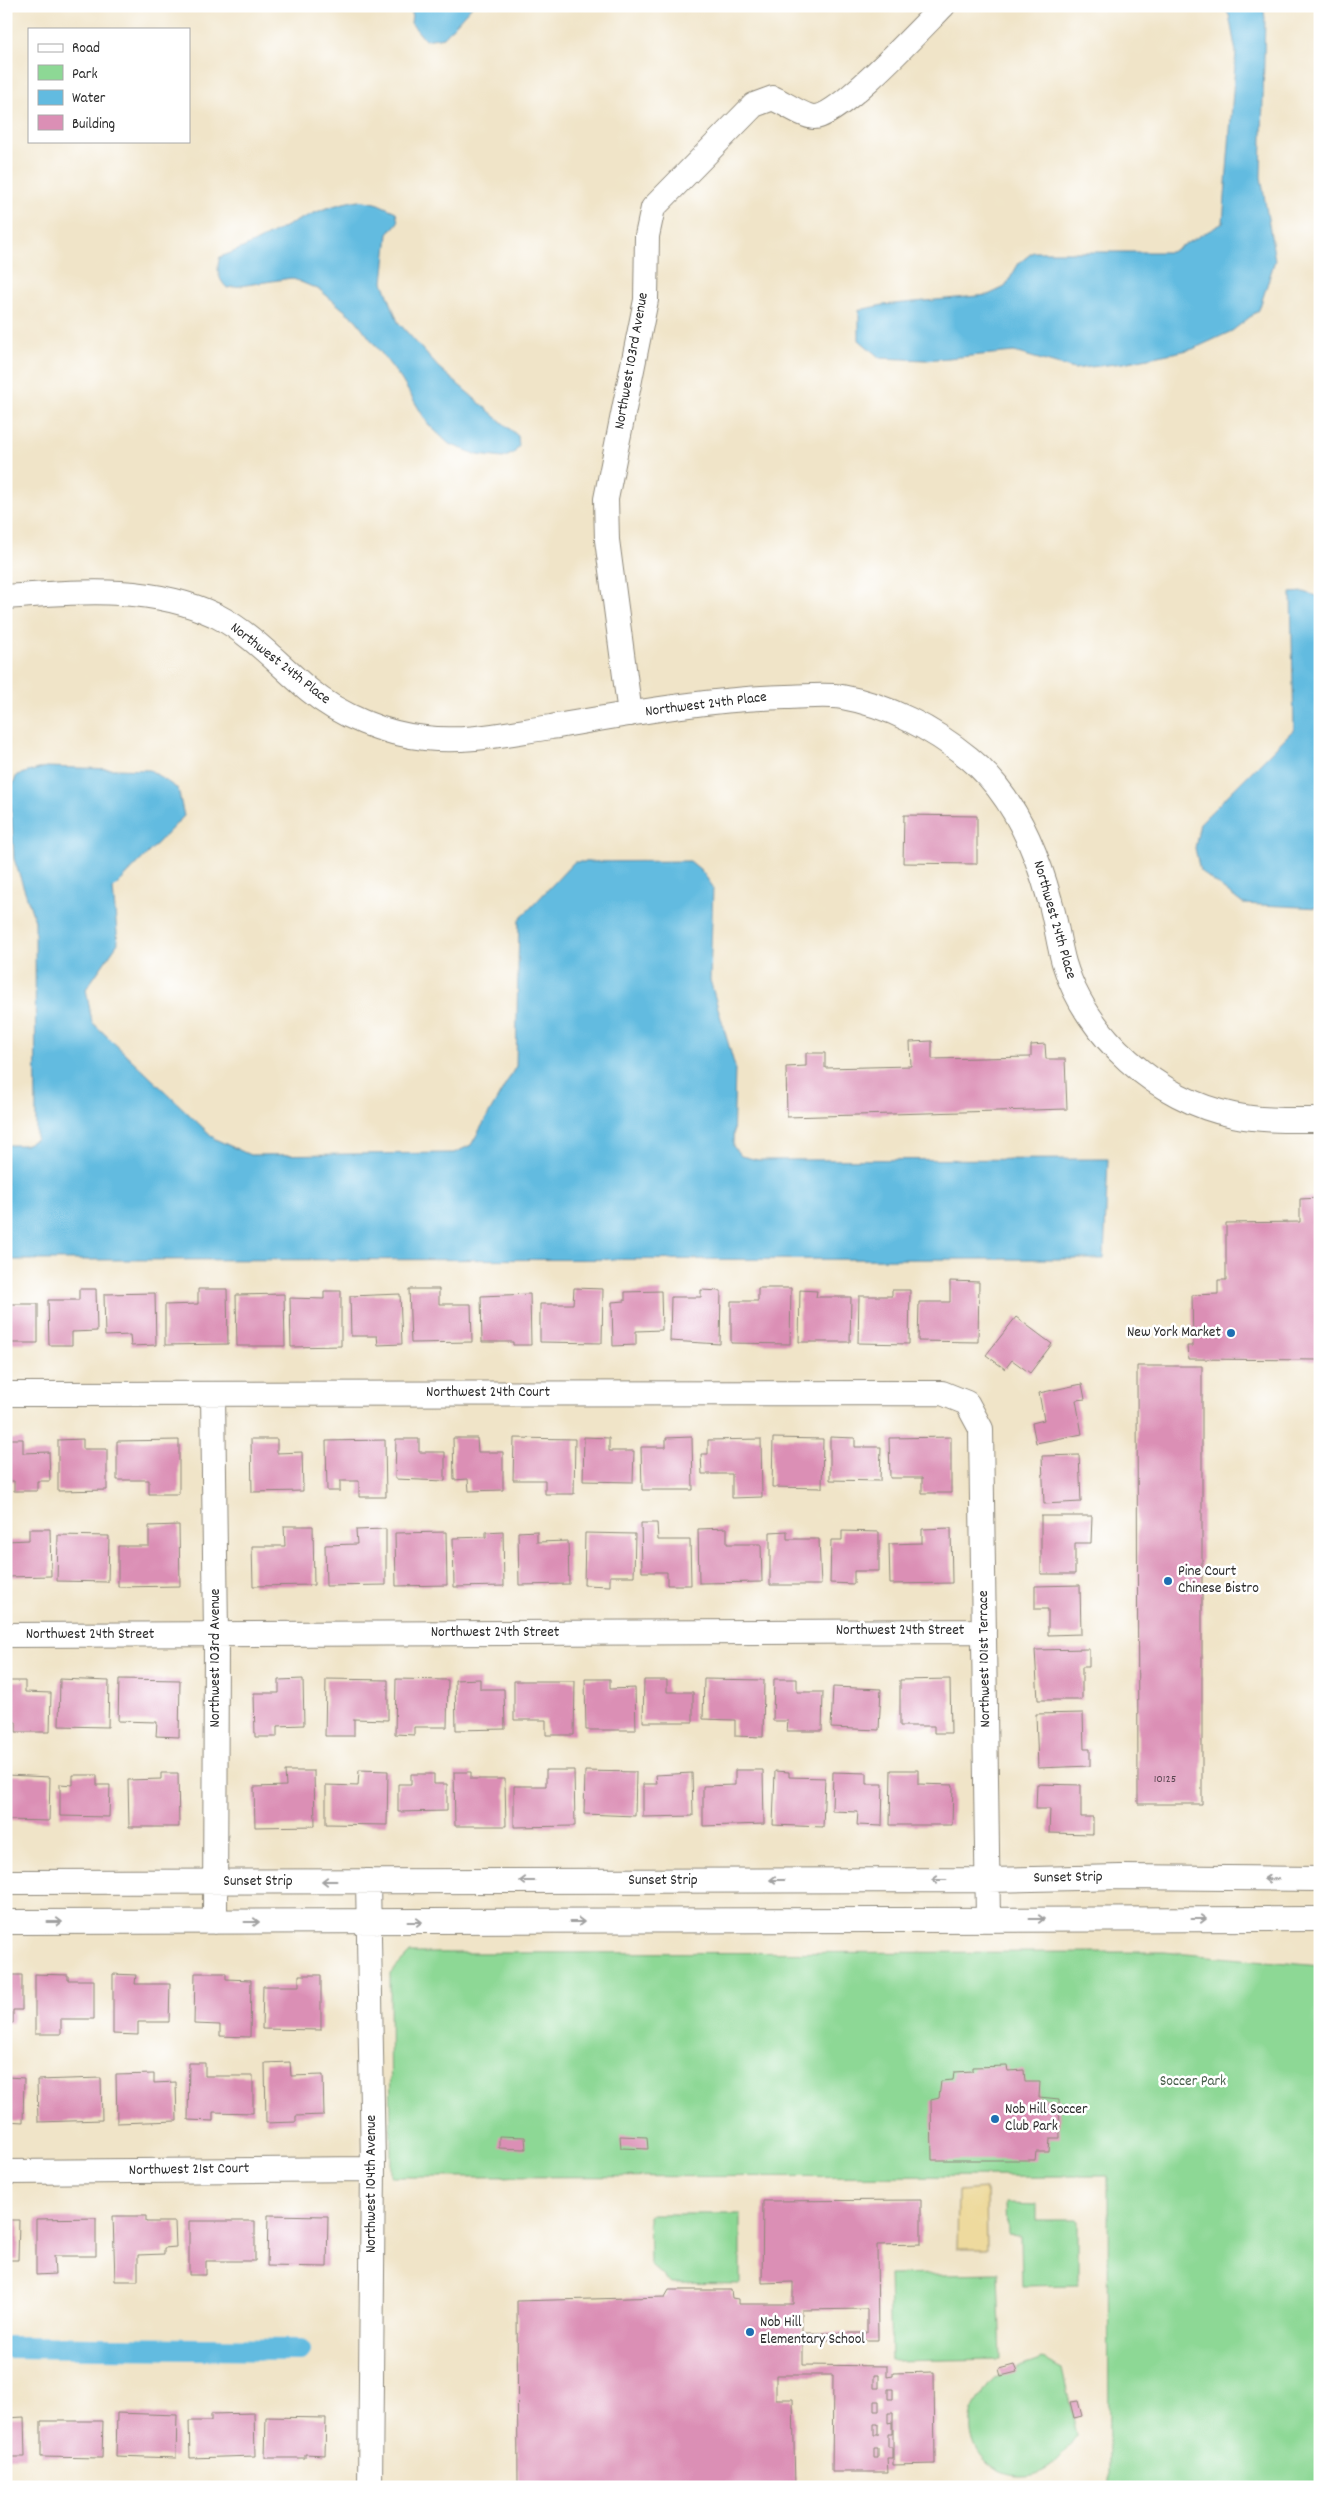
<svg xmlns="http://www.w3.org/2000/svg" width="1326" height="2493" font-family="Dekko,sans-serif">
  <rect width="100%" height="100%" fill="#fff"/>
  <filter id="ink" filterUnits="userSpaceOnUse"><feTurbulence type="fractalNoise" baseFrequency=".02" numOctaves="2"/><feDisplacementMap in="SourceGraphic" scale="10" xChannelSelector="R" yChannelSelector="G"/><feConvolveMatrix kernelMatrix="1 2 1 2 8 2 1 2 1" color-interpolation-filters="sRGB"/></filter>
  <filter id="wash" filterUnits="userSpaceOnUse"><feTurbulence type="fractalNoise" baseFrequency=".0096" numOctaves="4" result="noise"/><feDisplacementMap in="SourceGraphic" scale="20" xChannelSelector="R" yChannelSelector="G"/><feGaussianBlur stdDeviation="1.12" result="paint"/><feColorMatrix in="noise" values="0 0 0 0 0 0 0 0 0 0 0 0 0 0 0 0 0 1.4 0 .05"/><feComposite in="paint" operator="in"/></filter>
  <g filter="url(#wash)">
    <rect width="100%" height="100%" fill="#f0e4c8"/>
    <path fill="#8dd895" stroke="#5c8260" d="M1164,1952L1320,1966V2487H1109L1108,2176L391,2177L390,1974L410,1953Z
      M1006,2204L1037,2205V2220H1078V2285L1022,2286L1021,2236L1007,2235Z
      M649,2214H740V2284L671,2283L650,2264Z
      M998,2273L1001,2359L891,2361L889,2275Z
      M1042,2359L1062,2369L1077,2435C1067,2448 1058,2464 1043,2471C1007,2488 967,2460 971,2420C972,2411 977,2403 982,2396C985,2390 990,2382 996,2378C1009,2369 1028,2365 1042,2359Z"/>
    <path fill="#eeda9e" stroke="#8c8264" d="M986,2189L987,2249H957L958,2191Z"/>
    <path fill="#62bbe0" stroke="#467386" d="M413,6H472L444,37L425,40L411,23Z
      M1223,6H1263L1265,18L1261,177L1275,260L1259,310L1232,331L1193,349L1123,363L1074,369L1014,352L926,360L880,358L859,340V310L883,305L988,295L1005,287L1019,263L1033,252H1171L1223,223L1236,52L1229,15Z
      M359,200L376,203L396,212L398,222L388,234L383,282L398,322L438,367L518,436L519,446L514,453L503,458L478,455L449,444L428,424L401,379L356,320L320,290L291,278L227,288C218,279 216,269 220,257C267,241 309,207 359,200Z
      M1304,592L1320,597V908L1243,904L1200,871L1195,848L1200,823L1294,729L1291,593Z
      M46,767L150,770L178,789L184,816L113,889L118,943L86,989L92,1022L215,1139L250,1155L454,1153L471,1145L516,1066L519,920L574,862L690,861L701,870L713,887L710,980L735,1067L733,1146L741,1156L758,1160L1108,1159L1104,1259L6,1260V1145H25L36,1139L35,921L14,859L10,791L17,775Z"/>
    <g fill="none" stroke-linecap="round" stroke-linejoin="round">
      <path stroke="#62bbe0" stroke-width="22" d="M6,2347L300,2350"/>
    </g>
    <g id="blocks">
      <path fill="#db8fb5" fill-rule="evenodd" d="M904,815L977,816V864L903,863Z
        M932,1041V1059L1031,1057V1045L1045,1044L1046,1059H1065L1067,1109L787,1117L786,1067L806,1066V1053H825V1068L911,1066L910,1042Z
        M1320,1198V1360L1188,1359L1187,1346H1193L1192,1295L1218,1294V1280H1226V1223L1300,1222V1199Z
        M950,1281L979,1282L978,1342L918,1341L919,1302H950Z
        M574,1288L603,1289L602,1343L540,1342V1304H573Z
        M758,1288H791L790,1344L731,1343V1301H758Z
        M79,1289H96L97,1331L72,1332V1345H49L48,1300H79Z
        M198,1289H227L228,1344L165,1345V1305L198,1304Z
        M409,1289H439V1304H471L472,1342L411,1343Z
        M701,1290L721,1291L720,1344L670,1341L671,1297H701Z
        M800,1290L817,1291L816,1297H851L850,1342H799Z
        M892,1290H910L909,1344L858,1343L859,1296H892Z
        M324,1291H341V1346L291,1347L290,1298L324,1299Z
        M661,1291L662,1330L636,1331V1345L613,1346L612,1302L625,1301V1292Z
        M155,1293L156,1345L131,1346L130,1335L105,1336L104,1294Z
        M284,1294L285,1346H237L236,1295Z
        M400,1294L402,1344L378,1345L377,1336H351L350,1296Z
        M530,1294L531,1345H513V1342H482L481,1296Z
        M6,1304H38V1343H6Z
        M1016,1317L1052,1344L1030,1373L1012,1360L1005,1369L986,1355Z
        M1137,1366H1202V1804H1138Z
        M1082,1384L1085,1399L1076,1400L1082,1434L1036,1443L1032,1423L1044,1420L1039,1393Z
        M584,1437L609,1438V1451H634L633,1482L583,1481Z
        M692,1437L693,1490H642L641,1447H666V1438Z
        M830,1437L855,1438V1447H881L880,1481L830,1480Z
        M951,1437V1493H922V1478H890L889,1438Z
        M453,1438H477L478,1452H503V1490L469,1491L468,1479L454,1480Z
        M514,1438L575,1439L574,1494H545V1480H513Z
        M773,1438L823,1439L822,1488L772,1487Z
        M6,1439H23V1453L49,1452L50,1481H37V1491H14V1481H6Z
        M83,1439V1449H107V1490L58,1491V1440Z
        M251,1439H277V1453L302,1452L303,1491L252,1492Z
        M396,1439H419V1452H445V1481L395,1479Z
        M761,1439L762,1497L732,1498V1474H702L701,1454H708V1440Z
        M179,1440V1494H149V1480H117V1441Z
        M385,1440L386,1497H359V1481H340V1491H327L326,1441Z
        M1079,1455L1081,1502L1044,1504L1042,1456Z
        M1041,1516H1092L1091,1543H1075V1574H1041Z
        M641,1523H657L658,1540H690L691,1585H667V1572H642Z
        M179,1525L180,1586L118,1587V1546H149V1526Z
        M284,1526H313L314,1585L253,1586L252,1546H285Z
        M727,1528V1544H761L762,1582L699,1583L698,1529Z
        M951,1528L952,1583L890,1584L889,1544L922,1543V1529Z
        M29,1529H50L51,1576L6,1577V1541L29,1540Z
        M386,1529V1585L326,1586L325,1545L357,1544L356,1530Z
        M503,1531L504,1586L454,1587L453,1538L486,1537V1532Z
        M537,1531V1542L568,1541L569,1584L519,1585L518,1532Z
        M787,1531V1539H819L821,1585H770V1532Z
        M842,1531L879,1532V1571H854V1584L830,1583L831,1540H842Z
        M446,1532L447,1585L396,1586L395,1533Z
        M585,1533L635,1534L634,1576H610V1586L584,1585Z
        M58,1535L109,1536L108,1582L57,1581Z
        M1080,1585L1081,1634L1048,1635V1609H1035V1586Z
        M1089,1649V1667H1082V1700H1038L1035,1650Z
        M60,1679L109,1681L108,1727L59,1726Z
        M119,1679L180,1680L179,1737L156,1736L157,1722L118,1721Z
        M303,1679L304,1725L277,1726V1737H255L254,1693H279V1680Z
        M326,1679L388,1680V1720L354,1719V1736H325Z
        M396,1679L448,1680L447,1727H414V1735L395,1734Z
        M480,1679V1689H504L505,1729L456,1730L455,1680Z
        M585,1679H610V1689L635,1688L636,1730H586Z
        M704,1679L764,1680L763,1737L735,1736V1720L703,1719Z
        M774,1679H797V1692H823L822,1731H787L788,1721H773Z
        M950,1679L951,1733H934V1726H900V1680Z
        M644,1680H667V1692H693V1722H643Z
        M6,1681H25V1692L51,1693L50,1732H16V1722H6Z
        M514,1681H575L574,1735H546V1720H514Z
        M833,1687L881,1689L879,1730L831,1728Z
        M1083,1713L1084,1749H1090V1766L1038,1768L1036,1714Z
        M359,1770L388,1771L387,1825L326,1824V1785L358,1786Z
        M546,1770H574L575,1826L514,1827V1786H546Z
        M735,1770H763L764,1824L703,1826V1786L735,1785Z
        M891,1770H918V1784L953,1785L952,1825H890Z
        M285,1771H314L315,1826L255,1827L254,1787L286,1786Z
        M585,1771L636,1772L635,1816L584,1814Z
        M775,1771L789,1772V1777L825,1778L823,1827L773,1825Z
        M454,1772H471V1779H505L506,1826H455Z
        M833,1772L867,1773V1784H883L882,1826L857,1825L858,1812L832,1811Z
        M161,1773H178L179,1827H129L128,1780L161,1779Z
        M692,1773L693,1816L643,1817V1784H657L656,1775Z
        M411,1774H434V1784H447V1811L398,1812V1784H411Z
        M6,1775L50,1777L49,1821L6,1820Z
        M73,1775H97V1785H110L109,1817L60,1816V1784L73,1785Z
        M1037,1784L1081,1785V1817H1093V1834L1049,1833L1050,1809H1036Z
        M195,1973H226V1979L251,1980L250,2037L220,2036V2025L194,2024Z
        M35,1974L68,1975V1980H94V2019H61V2034H35Z
        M113,1974L136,1975L135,1984H170L169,2022H138V2035L113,2034Z
        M6,1975H22V2010H13V2023H6Z
        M299,1975H321V2030L262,2029L263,1986H299Z
        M290,2062L291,2076L323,2075L324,2115L296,2116V2122L266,2123L265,2063Z
        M189,2063H205V2076H253V2113L213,2112V2121L188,2120Z
        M1007,2066L1008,2071L1024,2070L1025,2082H1040L1039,2097L1059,2099L1060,2138H1050L1049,2152H1036L1035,2160H932L931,2100L939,2098L941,2081L953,2080L954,2072L973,2071V2067Z
        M154,2074V2083L176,2082L177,2121L117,2123L116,2075Z
        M6,2077L24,2078L23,2122L6,2121Z
        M101,2078L102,2120L38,2122L37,2080Z
        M499,2136L525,2137L526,2149L499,2148Z
        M620,2136L647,2137L648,2149L621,2148Z
        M921,2200V2244L877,2245L878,2340H803V2365L887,2366V2377L893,2376V2373L934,2372L935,2464L893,2465V2413H888V2423L892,2422V2434H888V2447H892V2458H887L888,2472H832L833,2375H776V2399H793L795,2487H518L517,2301L665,2297L669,2290H731L732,2298L738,2299V2304H793V2282L762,2283L763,2201ZM867,2309V2333H802V2310ZM874,2375H879V2388H874ZM888,2389H893V2399H888ZM874,2401H879V2411H874ZM874,2424H878V2435H874ZM874,2448H878V2458H874Z
        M268,2215L328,2216L327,2267L267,2266Z
        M113,2216H146V2222H175L176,2247L164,2248V2254L138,2255V2281H115Z
        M96,2218V2256H54L55,2274L36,2275V2219Z
        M6,2220H19L18,2260H6Z
        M189,2221H255V2261H206V2275H189Z
        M1014,2365L1017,2372L1001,2376L999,2369Z
        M1078,2401L1082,2416L1074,2418L1070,2402Z
        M117,2413L177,2415L176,2458L116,2456Z
        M254,2413L255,2456L190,2458L189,2421H211V2414Z
        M24,2417L25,2457H6V2418Z
        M266,2417L326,2418L325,2455L305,2454V2458H265Z
        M41,2421H103L102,2458L41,2457Z"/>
    </g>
  </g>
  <g filter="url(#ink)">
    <use href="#blocks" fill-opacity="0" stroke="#8e887a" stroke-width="1"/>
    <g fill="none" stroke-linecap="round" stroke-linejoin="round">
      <g stroke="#8e887a" stroke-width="26">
        <path id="minor" d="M6,597C77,592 150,584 217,616C252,634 279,665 309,690C340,716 385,734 425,738C467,743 509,733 551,727C628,714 708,699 786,697C804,697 824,694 842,697C888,705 933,729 969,758C1012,793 1036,849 1050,901C1056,921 1058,942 1064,963C1086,1036 1158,1100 1233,1115C1262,1121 1290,1120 1320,1120
          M630,714L607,540L606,499L646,300L647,236L653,208L754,105L773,98C782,102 805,117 814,117C839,117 922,27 943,6
          M6,1394L942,1393L967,1403L981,1429L988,1920
          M213,1394L216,1635L215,1922
          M6,1635L984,1631
          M368,1881L373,2165L370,2487
          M6,1882L988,1880L1121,1877L1320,1879
          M6,1922L1320,1919
          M6,2172L373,2169"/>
      </g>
      <use href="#minor" stroke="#fff" stroke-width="24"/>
    </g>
    <defs><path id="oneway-shaft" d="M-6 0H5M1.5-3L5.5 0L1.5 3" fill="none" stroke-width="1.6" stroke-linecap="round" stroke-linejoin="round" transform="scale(1.25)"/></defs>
    <g stroke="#a0a0a0">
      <use href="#oneway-shaft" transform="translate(1271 1879) rotate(-179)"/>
      <use href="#oneway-shaft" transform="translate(777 1880) rotate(180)"/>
      <use href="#oneway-shaft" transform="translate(939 1880) rotate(180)"/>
      <use href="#oneway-shaft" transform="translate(329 1881) rotate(180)"/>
      <use href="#oneway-shaft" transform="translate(527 1881) rotate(180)"/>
      <use href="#oneway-shaft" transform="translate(1037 1919)"/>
      <use href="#oneway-shaft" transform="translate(1199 1919)"/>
      <use href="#oneway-shaft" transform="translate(55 1922)"/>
      <use href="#oneway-shaft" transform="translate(252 1922)"/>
      <use href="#oneway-shaft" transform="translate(415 1922)"/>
      <use href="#oneway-shaft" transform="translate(577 1922)"/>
    </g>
  </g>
  <g fill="#1f6fb2" stroke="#fff" stroke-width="2">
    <circle cx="1231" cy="1333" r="5"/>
    <circle cx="1168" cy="1581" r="5"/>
    <circle cx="995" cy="2119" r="5"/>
    <circle cx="750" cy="2332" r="5"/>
  </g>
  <g text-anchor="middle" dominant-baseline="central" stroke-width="5" stroke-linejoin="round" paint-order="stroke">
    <g font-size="12" fill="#57444e">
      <text x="1165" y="1779">10125</text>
    </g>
    <g font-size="15" fill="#2b2b2b" stroke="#fff">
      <text transform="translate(632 361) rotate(-80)">Northwest 103rd Avenue</text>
      <text transform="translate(280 664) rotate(38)">Northwest 24th Place</text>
      <text transform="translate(706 705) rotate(-7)">Northwest 24th Place</text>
      <text transform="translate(1054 920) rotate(74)">Northwest 24th Place</text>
      <text x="488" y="1393">Northwest 24th Court</text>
      <text x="900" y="1631">Northwest 24th Street</text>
      <text x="495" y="1633">Northwest 24th Street</text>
      <text x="90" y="1635">Northwest 24th Street</text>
      <text transform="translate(216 1658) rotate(-90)">Northwest 103rd Avenue</text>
      <text transform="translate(985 1659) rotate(-91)">Northwest 101st Terrace</text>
      <text transform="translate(1068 1878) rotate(-1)">Sunset Strip</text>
      <text x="663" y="1881">Sunset Strip</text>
      <text x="258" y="1882">Sunset Strip</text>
      <text transform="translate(189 2170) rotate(-1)">Northwest 21st Court</text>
      <text transform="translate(372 2184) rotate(-90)">Northwest 104th Avenue</text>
    </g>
    <g font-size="15" fill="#2b2b2b" stroke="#fff" text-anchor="start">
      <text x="1221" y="1333" text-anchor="end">New York Market</text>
      <text x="1178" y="1572">Pine Court<tspan x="1178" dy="17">Chinese Bistro</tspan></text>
      <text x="1005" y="2110">Nob Hill Soccer<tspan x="1005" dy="17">Club Park</tspan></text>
      <text x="760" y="2323">Nob Hill<tspan x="760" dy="17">Elementary School</tspan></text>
    </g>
    <g font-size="15" fill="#485f4b" stroke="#fff">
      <text x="1193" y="2082">Soccer Park</text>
    </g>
  </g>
  <rect width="1326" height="2493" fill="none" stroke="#fff" stroke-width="25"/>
  <rect x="28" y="28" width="162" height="115" fill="#ffffff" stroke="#aaaaaa"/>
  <rect x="38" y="44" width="25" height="8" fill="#ffffff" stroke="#aaaaaa"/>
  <text x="72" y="52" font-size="15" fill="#2b2b2b">Road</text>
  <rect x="38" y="65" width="25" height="15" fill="#8dd895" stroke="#aaaaaa"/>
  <text x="72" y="78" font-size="15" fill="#2b2b2b">Park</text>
  <rect x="38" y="90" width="25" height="15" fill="#62bbe0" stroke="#aaaaaa"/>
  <text x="72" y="102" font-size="15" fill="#2b2b2b">Water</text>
  <rect x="38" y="115" width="25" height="15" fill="#db8fb5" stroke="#aaaaaa"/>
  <text x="72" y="128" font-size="15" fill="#2b2b2b">Building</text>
</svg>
